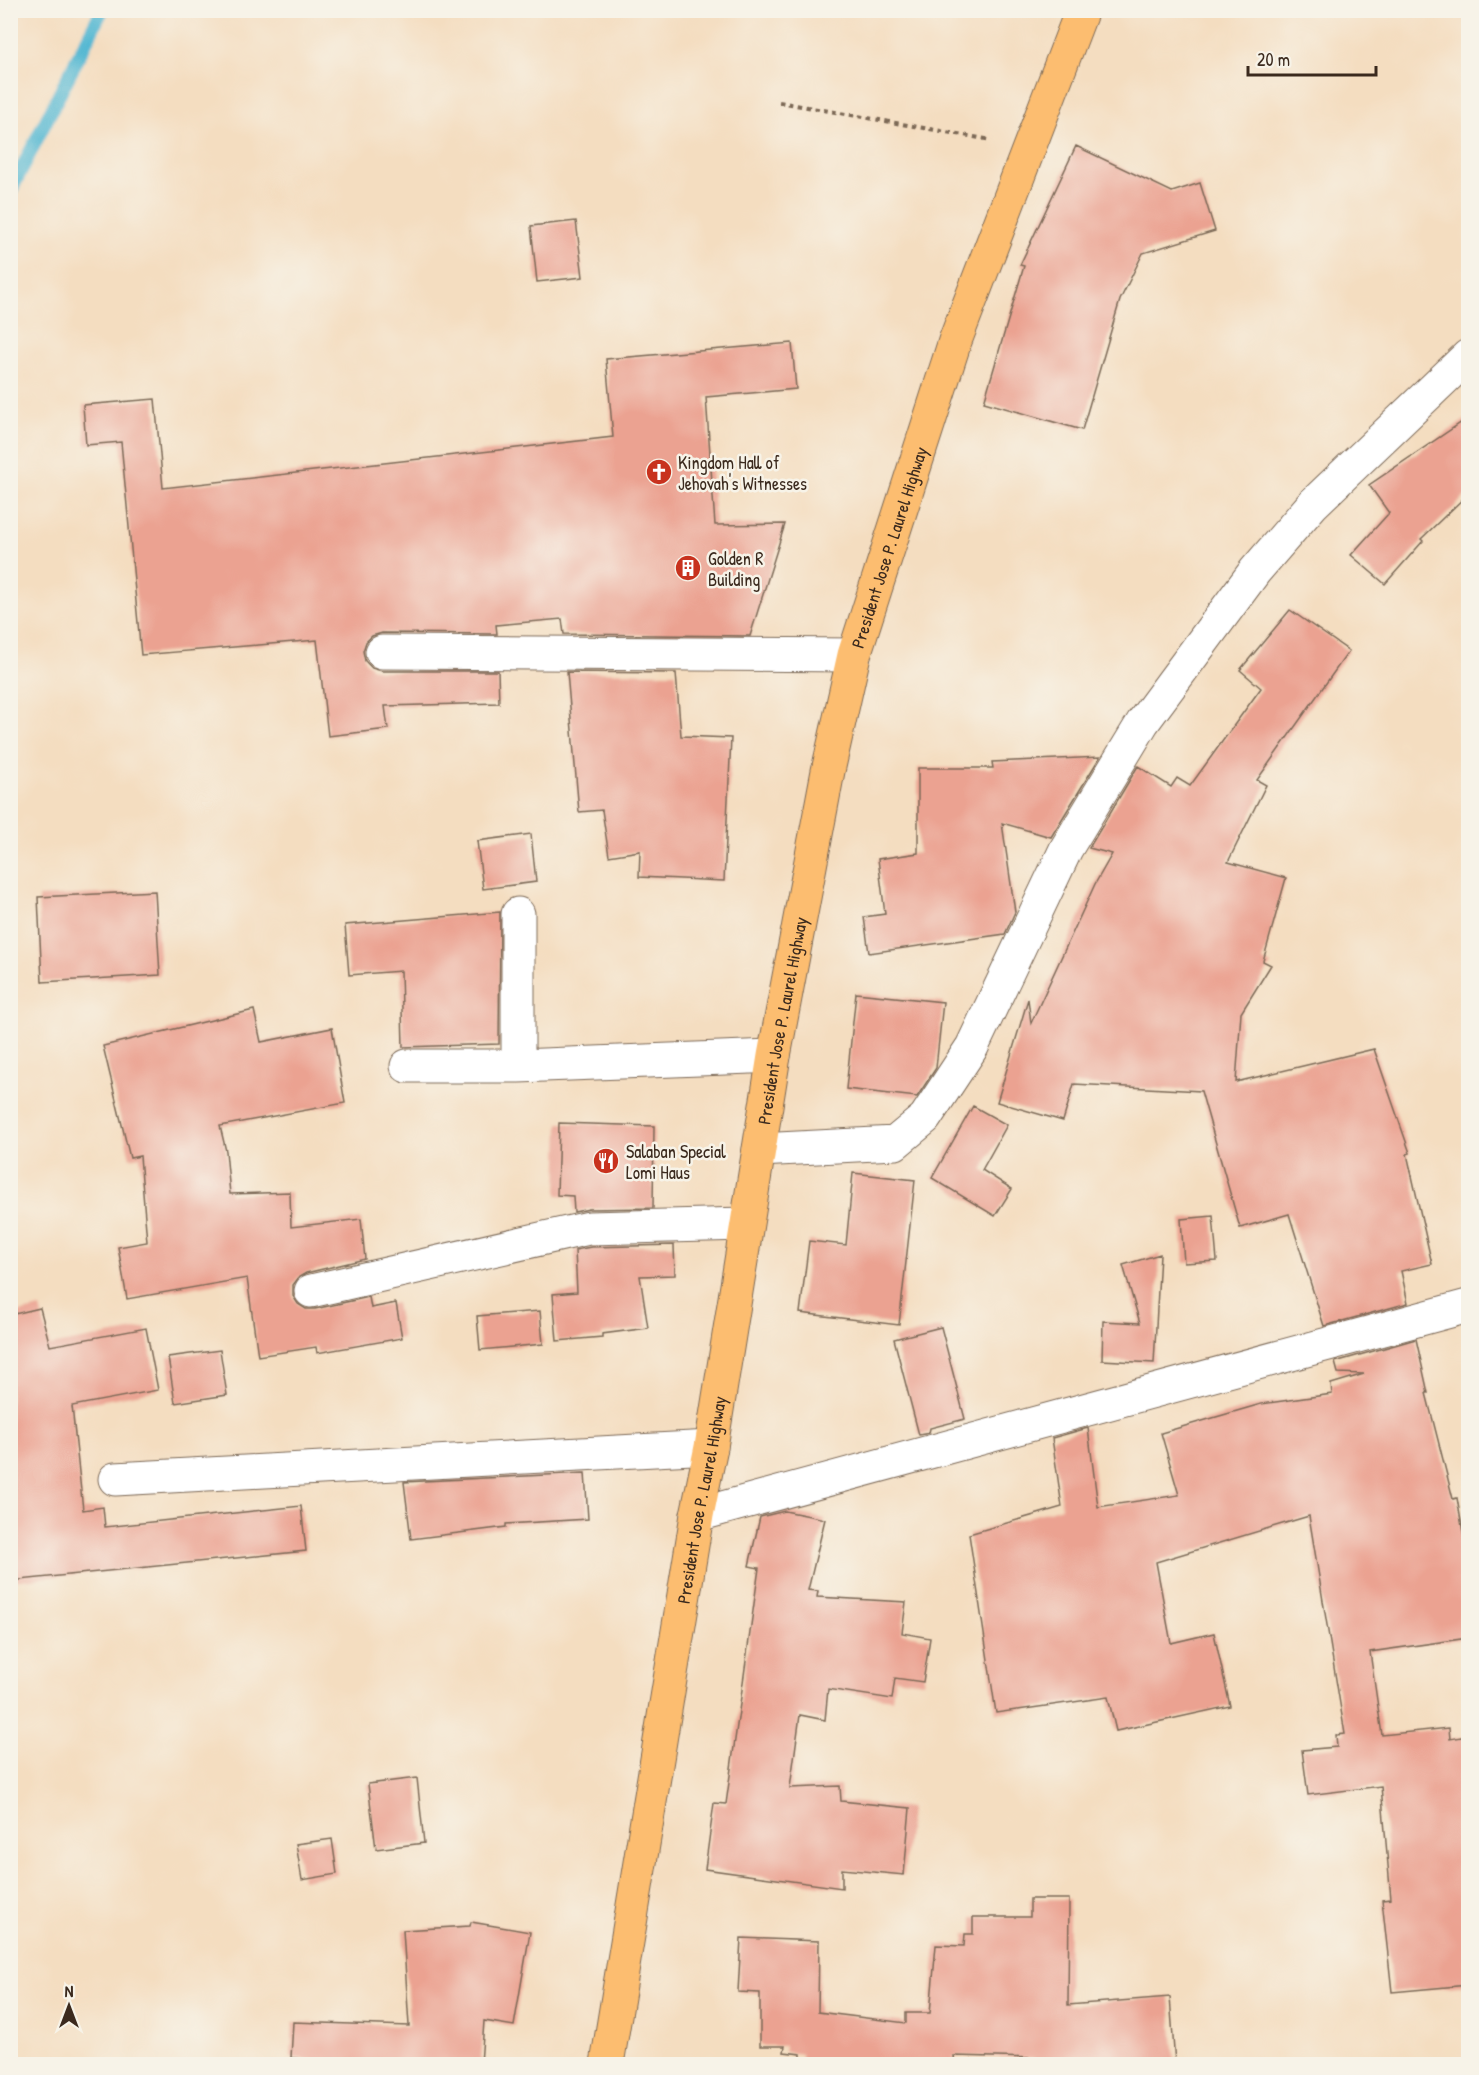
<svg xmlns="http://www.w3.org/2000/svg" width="1479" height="2075" font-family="'Patrick Hand',sans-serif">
  <rect width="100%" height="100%" fill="#f7f3e8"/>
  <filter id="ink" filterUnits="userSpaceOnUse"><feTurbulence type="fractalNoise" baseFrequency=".0167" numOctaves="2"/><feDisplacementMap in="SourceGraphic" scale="12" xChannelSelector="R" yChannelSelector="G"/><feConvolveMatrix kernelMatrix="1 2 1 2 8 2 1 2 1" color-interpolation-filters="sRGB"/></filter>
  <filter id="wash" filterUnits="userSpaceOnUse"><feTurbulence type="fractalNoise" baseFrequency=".008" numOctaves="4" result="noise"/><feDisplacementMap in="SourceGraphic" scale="24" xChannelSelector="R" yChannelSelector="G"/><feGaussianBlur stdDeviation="1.35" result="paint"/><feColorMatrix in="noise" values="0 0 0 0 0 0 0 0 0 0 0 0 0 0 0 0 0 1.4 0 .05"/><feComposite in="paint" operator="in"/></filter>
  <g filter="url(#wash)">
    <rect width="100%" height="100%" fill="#f4ddc0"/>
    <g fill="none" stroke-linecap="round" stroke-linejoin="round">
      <path stroke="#53b7d2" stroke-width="14" d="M10,192L102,10"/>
    </g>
    <g id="blocks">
      <path fill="#eba291" d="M1076,146L1172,192L1200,183L1215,231L1143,253L1120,300L1082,430L984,402L1024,266L1020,265Z
        M576,221L583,277L537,282L531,226Z
        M792,343L796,389L706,397L715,525L785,524L750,636L564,634L562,619L496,625L497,634L382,633L372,636L366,642L363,651L365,661L372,668L382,671H498L499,703L385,706L388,729L328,736L317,640L141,655L121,442L86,445L83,405L155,399L163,488L613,437L606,359Z
        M1468,418V494L1421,539L1423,541L1385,584L1351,555L1389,513L1369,485Z
        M1290,610L1349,651L1257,780L1266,785L1228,862L1286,878L1263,961L1271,965L1241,1013L1236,1082L1374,1049L1410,1153L1407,1154L1432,1264L1401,1271L1408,1303L1324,1326L1289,1214L1240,1228L1201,1091L1074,1084L1063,1121L997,1102L1028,999L1031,1023L1095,884L1112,854L1089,848L1138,766L1171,787L1177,778L1190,786L1261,688L1240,670Z
        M567,672L676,673L681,736L731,738L724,881L639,877L640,851L609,856L602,810L579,812Z
        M1100,757L1051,837L1002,823L1015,912L1005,934L869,953L864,917L885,914L878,859L918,853V768H993L992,762Z
        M531,834L536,882L483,889L477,841Z
        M155,891L160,975L42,982L38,897Z
        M500,912L499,1044L403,1047L401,971L349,975L345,925Z
        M856,993L943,1002L936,1068L917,1097L846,1089Z
        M254,1010L261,1042L332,1028L345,1103L220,1126L226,1151L230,1194L290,1192L291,1227L361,1219L365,1259L306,1273L299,1277L293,1285V1296L298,1304L306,1309H315L369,1297L371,1308L396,1303L402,1338L317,1353L316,1347L258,1356L247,1278L127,1299L118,1247L147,1242L140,1156L130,1158L103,1046Z
        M973,1106L1007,1125L982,1170L1012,1189L995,1216L932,1178Z
        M559,1123L654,1126L653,1208L589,1209L574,1212L573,1196L557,1195Z
        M853,1173L915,1180L899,1325L800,1313L809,1241L846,1245Z
        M1213,1216L1217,1261L1184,1263L1181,1219Z
        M674,1245L675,1275L640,1276L648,1328L602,1334V1337L557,1341L553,1294L577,1292L575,1250L591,1247Z
        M1160,1254L1154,1363L1102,1360L1103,1321L1140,1323L1123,1265Z
        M40,1308L50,1346L146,1328L158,1390L72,1406L83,1510L103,1507L105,1527L301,1506L306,1551L10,1581V1315Z
        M540,1311L543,1344L480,1350L477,1316Z
        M941,1327L965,1419L930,1428L929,1433L919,1435L894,1339Z
        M1416,1339L1428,1393H1426L1453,1499L1457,1498L1468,1561V1638L1370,1652L1382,1735L1449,1728L1450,1739L1468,1736V1985L1392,1992L1382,1900L1391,1899L1381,1786L1308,1795L1302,1750L1337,1747L1336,1735L1345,1734L1309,1516L1156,1562L1171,1643L1214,1633L1230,1706L1116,1731L1108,1697L996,1713L969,1534L1062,1507L1052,1438L1088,1428L1098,1507L1179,1495L1161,1433L1261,1404L1332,1394L1331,1384L1364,1374L1338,1373L1335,1362Z
        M220,1350L227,1395L175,1403L168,1357Z
        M585,1473L588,1519L506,1524V1527L411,1539L404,1482Z
        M785,1511L825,1519L808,1590L818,1591L817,1597L906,1602L902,1633L930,1638L923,1682L895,1678L892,1699L828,1689L825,1720L800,1715L790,1788L840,1786L841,1801L910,1808L904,1875L842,1869V1888L705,1869L714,1803L726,1804L759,1568L749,1566L760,1517Z
        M417,1778L424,1843L376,1849L368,1784Z
        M332,1839L337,1874L302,1880L296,1844Z
        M1030,1899H1069L1068,2005L1170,1997L1175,2064H1034V2058L954,2056L955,2064H801V2054L784,2052L785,2046H760V1993L738,1992L741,1938L819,1941L818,2012L906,2023V2013H930L936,1945L964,1946L965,1934H973V1917H1030Z
        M471,1922L530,1932L514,2026L484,2021L481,2064H326V2061L291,2058L293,2022L409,2026L403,1930L470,1926Z"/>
    </g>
  </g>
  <g filter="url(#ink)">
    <use href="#blocks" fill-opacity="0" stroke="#7c6957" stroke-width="1.5"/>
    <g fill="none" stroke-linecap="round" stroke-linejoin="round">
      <g stroke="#7c6957" stroke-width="35">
        <path id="minor" d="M382,652L854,655
          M518,914V1066
          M407,1066H518L774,1056
          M759,1150L895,1143L925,1118L972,1047L1066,849L1143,722L1255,571L1313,504L1468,356
          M311,1291L589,1228L746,1224
          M115,1479L711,1447
          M697,1515L1468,1306"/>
      </g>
      <g stroke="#7c6957" stroke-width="35">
        <g id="highway">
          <path id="s1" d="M607,2064L697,1515L711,1447L774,1056L828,771L854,655L955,341L1082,10"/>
        </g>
      </g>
      <path stroke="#7c6957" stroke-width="4" stroke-dasharray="4.5 4.5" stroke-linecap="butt" d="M779,102L991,140"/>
      <use href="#minor" stroke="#fff" stroke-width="33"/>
      <use href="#highway" stroke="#fcbd6f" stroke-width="33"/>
    </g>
  </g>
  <defs>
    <g id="church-disc" transform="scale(1.35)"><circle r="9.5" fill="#c8321e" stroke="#f7f3e8"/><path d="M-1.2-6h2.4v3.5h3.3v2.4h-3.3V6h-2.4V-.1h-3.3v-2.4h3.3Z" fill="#fff"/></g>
    <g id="building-disc" transform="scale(1.35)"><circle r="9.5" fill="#c8321e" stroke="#f7f3e8"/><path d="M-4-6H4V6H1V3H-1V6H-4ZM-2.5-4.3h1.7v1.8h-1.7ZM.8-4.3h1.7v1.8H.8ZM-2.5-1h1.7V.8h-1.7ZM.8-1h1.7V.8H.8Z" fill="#fff"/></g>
    <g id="restaurant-disc" transform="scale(1.35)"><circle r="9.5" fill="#c8321e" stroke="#f7f3e8"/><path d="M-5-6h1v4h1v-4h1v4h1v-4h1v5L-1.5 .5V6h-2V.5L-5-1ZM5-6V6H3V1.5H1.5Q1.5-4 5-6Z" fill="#fff"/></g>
  </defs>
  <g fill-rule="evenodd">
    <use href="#church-disc" x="659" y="472"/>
    <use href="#building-disc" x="688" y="568"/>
    <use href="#restaurant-disc" x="606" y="1161"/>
  </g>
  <g text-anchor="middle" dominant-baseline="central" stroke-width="5" stroke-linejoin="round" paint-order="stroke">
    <g font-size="18" fill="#3b2a1e" stroke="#f7f3e8" text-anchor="start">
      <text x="678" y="462">Kingdom Hall of<tspan x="678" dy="21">Jehovah's Witnesses</tspan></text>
      <text x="708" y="558">Golden R<tspan x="708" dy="21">Building</tspan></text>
      <text x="626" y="1151">Salaban Special<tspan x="626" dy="21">Lomi Haus</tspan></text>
    </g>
    <g font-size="18" fill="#3b2a1e" stroke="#f7f3e8">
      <text stroke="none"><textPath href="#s1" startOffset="1544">President Jose P. Laurel Highway</textPath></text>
      <text stroke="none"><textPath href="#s1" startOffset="1058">President Jose P. Laurel Highway</textPath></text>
      <text stroke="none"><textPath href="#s1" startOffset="572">President Jose P. Laurel Highway</textPath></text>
    </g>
  </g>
  <rect width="1479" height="2075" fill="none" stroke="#f7f3e8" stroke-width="36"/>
  <g transform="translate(69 2006)" stroke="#f7f3e8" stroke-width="4.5" paint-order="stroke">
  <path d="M0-4.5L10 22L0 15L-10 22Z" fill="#3b2a1e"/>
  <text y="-9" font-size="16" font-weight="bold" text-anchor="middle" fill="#3b2a1e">N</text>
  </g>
  <path d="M1248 66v9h128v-9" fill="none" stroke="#3b2a1e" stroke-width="3"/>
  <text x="1257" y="66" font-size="18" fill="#3b2a1e" stroke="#f7f3e8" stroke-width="4.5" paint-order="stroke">20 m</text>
</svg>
